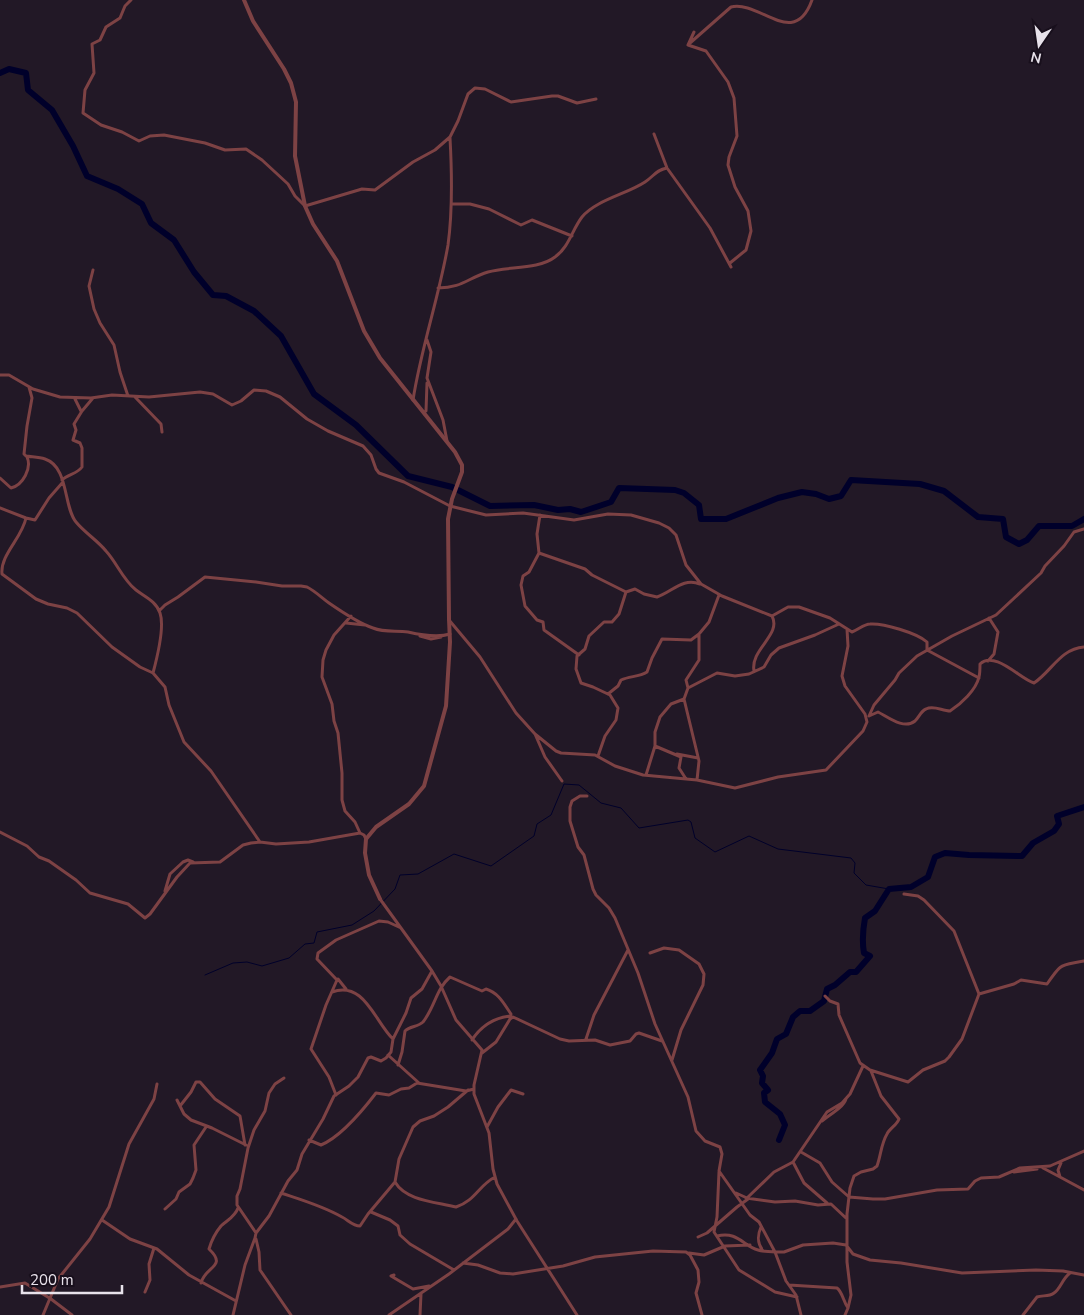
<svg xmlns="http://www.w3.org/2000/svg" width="1084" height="1315" font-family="'Nunito Sans',sans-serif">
  <rect width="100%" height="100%" fill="#221826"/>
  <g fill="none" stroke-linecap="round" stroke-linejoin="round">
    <path stroke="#00002a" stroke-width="1" d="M205,975L233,963L247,962L262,966L289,958L305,944L314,943L317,932L352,925L374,911L395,889L400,875L418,874L454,854L491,866L534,836L537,824L551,815L564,784L579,785L601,803L621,808L639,828L688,820L691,822L695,838L715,852L749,836L778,849L851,858L855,863L854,873L866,885L889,889"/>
    <path stroke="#00002a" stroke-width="6" d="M0,73L9,69L26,73L28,90L52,110L73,146L87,176L118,189L142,204L151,223L174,240L194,272L213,295L226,296L254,311L281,336L314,394L356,425L408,476L452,487L490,506L534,505L558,510L570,509L581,512L611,502L619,488L675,490L684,493L699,505L701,519H726L778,498L802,492L816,494L829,499L841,496L851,480L920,484L944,491L978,517L1003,519L1006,537L1019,544L1027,540L1039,526H1072L1084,519
      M779,1140L785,1125L780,1114L765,1102L764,1093L768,1090L762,1083L763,1076L760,1070L772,1053L777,1039L786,1034L793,1017L800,1011H810L824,1001L827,989L835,985L850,972H856L870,956L864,953C862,942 863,929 865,918L875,911L889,889L911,887L928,877L935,857L945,853L969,855L1022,856L1033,843L1054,831L1059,824L1057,816L1084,807"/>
    <path stroke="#7d4244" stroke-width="3" d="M131,0L125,6L120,18L106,27L100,40L92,44L94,73L85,90L83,113L101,125L122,132L139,141L150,136L164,135L205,143L225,150L246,149L262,160L288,184L295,196L305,206L362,189L375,190L413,162L435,150L450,137L458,121L468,94L475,88L485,89L511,102L552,96H558L577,103L596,99
      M694,32L688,45L706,51L728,82L734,98L737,136L729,157L728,165L735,187L748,211L751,231L746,250L730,263
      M690,43L731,7C760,0 794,50 812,0
      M654,134L667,168L710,228L731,267
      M453,204H470L489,209L521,225L532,220L572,236
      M93,270L89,286L94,309L100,323L114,345L120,372L128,396
      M438,288C462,288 468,278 488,272C508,266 538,270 555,257C569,247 572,230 582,217C596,200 627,194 645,182C654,176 656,170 667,168
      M427,340L431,352L427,378L443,420L447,441
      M0,375H9L33,389L60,397L91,398L112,395L149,397L200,392L213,394L232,405L241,401L254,390L266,391L280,397L307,419L328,431L363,446L371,455L376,469L379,473L404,482L450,506L486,515L523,513L574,520L608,514L631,515L659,523L669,528L676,535L686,565L701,584L722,596L772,616L788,607H799L830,618L852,632C858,630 864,624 870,624C883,623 917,633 927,642V650L979,678
      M29,387L32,398L27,426L24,454L26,456C32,457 39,457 45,459C69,467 63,506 76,522C85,533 97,540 106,551C117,563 123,580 136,590C145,597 156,601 160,613C165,627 157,658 153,673
      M135,397L161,424L162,432
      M75,399L81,411
      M413,400C421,348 439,297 448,245C453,209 452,174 450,138
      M424,412L426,411L427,383
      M0,478L11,488C23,485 32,468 27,457
      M62,480C68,474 77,474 82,467V448L80,443L73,440L76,430L74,424L82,411L93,398
      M0,508L26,518L35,520L49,498L63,482
      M540,515L537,534L539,553L529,572L523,576L521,585L525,606L537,620L543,622L544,630L579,655
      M26,518C22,538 0,555 2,574L36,599L48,604L67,608L77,613L112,647L140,667L153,673L165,687L169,705L184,742L211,771L260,842
      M539,553L585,569L592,575L626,592L635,589L644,594L657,597C672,592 683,577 700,584
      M159,611L165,605L178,597L205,577L256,582L282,586H301L307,587C315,591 322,598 329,603C342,612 358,623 373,628C385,633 397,630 408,632C421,635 437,638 450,634
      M351,616L334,635L326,650L323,660L322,677L332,704L334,721L338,733L342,773V800L345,811L355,822L360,833L364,835L366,839
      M449,620L480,657L516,713L535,734L556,751L561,753L595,755L615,766L643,775L697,780L735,788L778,777L826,770L863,731L867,722L865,714L845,686L842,676L848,646L847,629
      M346,623L365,625
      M420,636L431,639L441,637
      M988,661L994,654L998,632L989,618
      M754,671C750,649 782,635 772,616
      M688,688L686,680L699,660V634L709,622L719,595
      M608,694L618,686L621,680C630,676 639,677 647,672L652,658L662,639L691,640L699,634
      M684,699L699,761L697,780
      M869,716L874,705L895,680L899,673L917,656L952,636L996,615L1041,573L1045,566L1064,546L1074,532L1084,529
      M869,716L878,712C888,717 904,730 915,721C919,717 921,711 926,709C934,705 942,711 950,711C961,704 976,690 979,677C980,673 980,668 980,664C995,650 1020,679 1034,683C1052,671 1060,649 1084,647
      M535,734L545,757L562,781
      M655,746L681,757L679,768L686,779
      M677,754L698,758
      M598,756L605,736L616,720L618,708L610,695L593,687L581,683L576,669L577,656L585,649L589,636L604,622H612L619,614L626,592
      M646,775L655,746V732L660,717L671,704L684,699L688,688L717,673L735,676L749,674L764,667L771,655L779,648L815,635L839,624
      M587,796H580L572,801L570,807V821L578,847L584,855L593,889L596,895L609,908L615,918L638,973L655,1024L688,1097L696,1131L705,1141L720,1147L722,1154L719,1171L750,1215L759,1222L775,1252H784L803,1245L833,1243L846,1245L853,1254L870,1260L901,1263L962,1273L1036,1270L1063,1271L1084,1275
      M0,832L27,846L39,857L49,861L76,880L90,893L128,904L145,918L150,914L177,877L190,863L220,862L243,845L251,843L260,842L276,844L309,842L360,833
      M165,891L170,874L183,862L188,860L193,862
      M380,899L432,971L441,986L456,1020L482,1050L474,1085V1094L489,1133L493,1169L497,1184L517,1221L577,1315
      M650,953L664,948L679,950L699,964L704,974L703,985L681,1030L672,1060
      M338,979L346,989
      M332,992C364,980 375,1022 393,1039
      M979,994L1014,984L1021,980L1047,984C1062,962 1060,966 1084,961
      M825,996L830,1001L838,1004L839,1015L860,1063L870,1070L908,1082L923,1070L945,1061L949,1057L962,1039L979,994L954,931L924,900L918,896L904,894
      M586,1039L594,1015L628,950
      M472,1040C481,1026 494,1018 510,1016
      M482,1053L496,1042L510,1019L513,1017L560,1039L569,1041L595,1040L610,1045L630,1041L636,1034L639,1033L662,1041
      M388,1055L419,1083
      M398,1065L402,1052L405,1031C410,1026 418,1027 423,1022C435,1007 436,989 450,977L482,991L486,989C499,993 504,1004 511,1014L510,1018
      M336,1095L329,1077L311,1049L326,1005L337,980L317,959L318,953L336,940L379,921L388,922L401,928
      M177,1100L184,1114L191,1120L212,1128L246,1145
      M180,1106L191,1092L196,1082H200L215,1099L240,1116L245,1145
      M822,1121C829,1115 843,1108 846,1099
      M487,1127L498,1107L511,1090L523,1094
      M309,1140L321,1145C340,1137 363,1110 376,1093L389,1095L401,1089L409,1088L417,1083L466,1091L474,1089
      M801,1152L820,1163L832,1182L849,1197L873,1199H885L937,1190L968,1189L975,1181L981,1178L999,1177L1020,1168L1050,1166L1084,1151
      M793,1162L804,1183L827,1203
      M1061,1163L1058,1170L1060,1177L1084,1190
      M1043,1168L1060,1177
      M719,1172L717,1217L714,1232L739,1270L775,1292L797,1297
      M1014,1172L1037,1169
      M395,1182C406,1201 437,1202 456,1207C476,1200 478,1186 495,1177
      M281,1193C302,1200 323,1206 342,1217C348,1220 353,1226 360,1226L368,1214L395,1182L399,1159L413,1127L420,1121L434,1116L448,1107L468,1090
      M736,1193L747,1198L774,1172L793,1162L827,1112L842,1103L850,1094L863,1066
      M746,1198L775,1202L795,1201L818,1205L831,1204L847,1219
      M165,1209L176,1199L179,1192L190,1184L193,1178L196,1170L194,1145L206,1127
      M371,1212L390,1220L398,1226L400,1235L410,1244L454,1270
      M102,1220L130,1239L157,1249L189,1275L236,1301
      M761,1227C757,1236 757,1243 763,1251
      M256,1233L237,1205V1196L240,1189L248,1148L254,1130L265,1111L269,1093L275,1084L284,1078
      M717,1236C738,1231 743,1246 758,1250C764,1252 769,1251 775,1252L786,1281L796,1295L801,1315
      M698,1237L707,1233L737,1207L748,1199
      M256,1239L259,1252L260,1270L291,1315
      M689,1253L704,1255L725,1246L750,1245
      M463,1263L478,1265L500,1273L513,1274L563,1266L595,1257L653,1251L686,1252L690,1255L698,1270L699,1282L696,1293L702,1315
      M394,1275L391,1276L413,1289L429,1286
      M201,1283C205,1266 228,1267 209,1249C211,1242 216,1232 221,1226C227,1220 235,1217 238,1208
      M789,1285L837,1288C843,1293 843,1301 848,1308L845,1315
      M0,1287L25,1283L51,1299L72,1315
      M145,1292L150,1280L149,1264L154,1248
      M848,1308L851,1295L847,1262V1214L850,1188L854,1176L861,1172L873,1169L877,1166C881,1155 881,1144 887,1134C890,1128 897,1125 899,1119L881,1096L871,1071
      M43,1315L58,1279L90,1239L109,1207L129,1144L154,1099L157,1084
      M233,1315L245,1265L255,1238L256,1233L269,1216L288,1181L297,1170L302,1154L323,1119L334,1096L349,1086L358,1077L368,1058L371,1057L381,1061L386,1058L391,1052L393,1039L406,1013L411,998L422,989L432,971
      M389,1315L449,1274L508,1229L516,1219
      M420,1315L421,1294
      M1023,1315L1037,1297C1042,1295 1049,1297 1054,1293C1061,1288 1062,1279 1070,1273"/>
    <path stroke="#7d4244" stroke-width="4" d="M244,0L253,21L284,69L291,83L296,102L295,156L305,206L313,224L337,261L364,331L380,358L455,452L462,465V472L452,499L448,519L449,619L450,642L446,706L424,786L409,804L376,827L366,839L365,853L369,875L380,899"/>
  </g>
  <g transform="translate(1039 45) rotate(193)" stroke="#180f1c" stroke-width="4" paint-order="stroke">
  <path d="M0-4L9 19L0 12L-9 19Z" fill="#e8e2eb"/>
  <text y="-8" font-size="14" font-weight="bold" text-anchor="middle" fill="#e8e2eb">N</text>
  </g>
  <path d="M22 1285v8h100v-8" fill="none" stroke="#e8e2eb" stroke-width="2.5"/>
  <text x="30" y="1285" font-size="15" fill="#e8e2eb" stroke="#180f1c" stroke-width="4" paint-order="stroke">200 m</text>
</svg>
